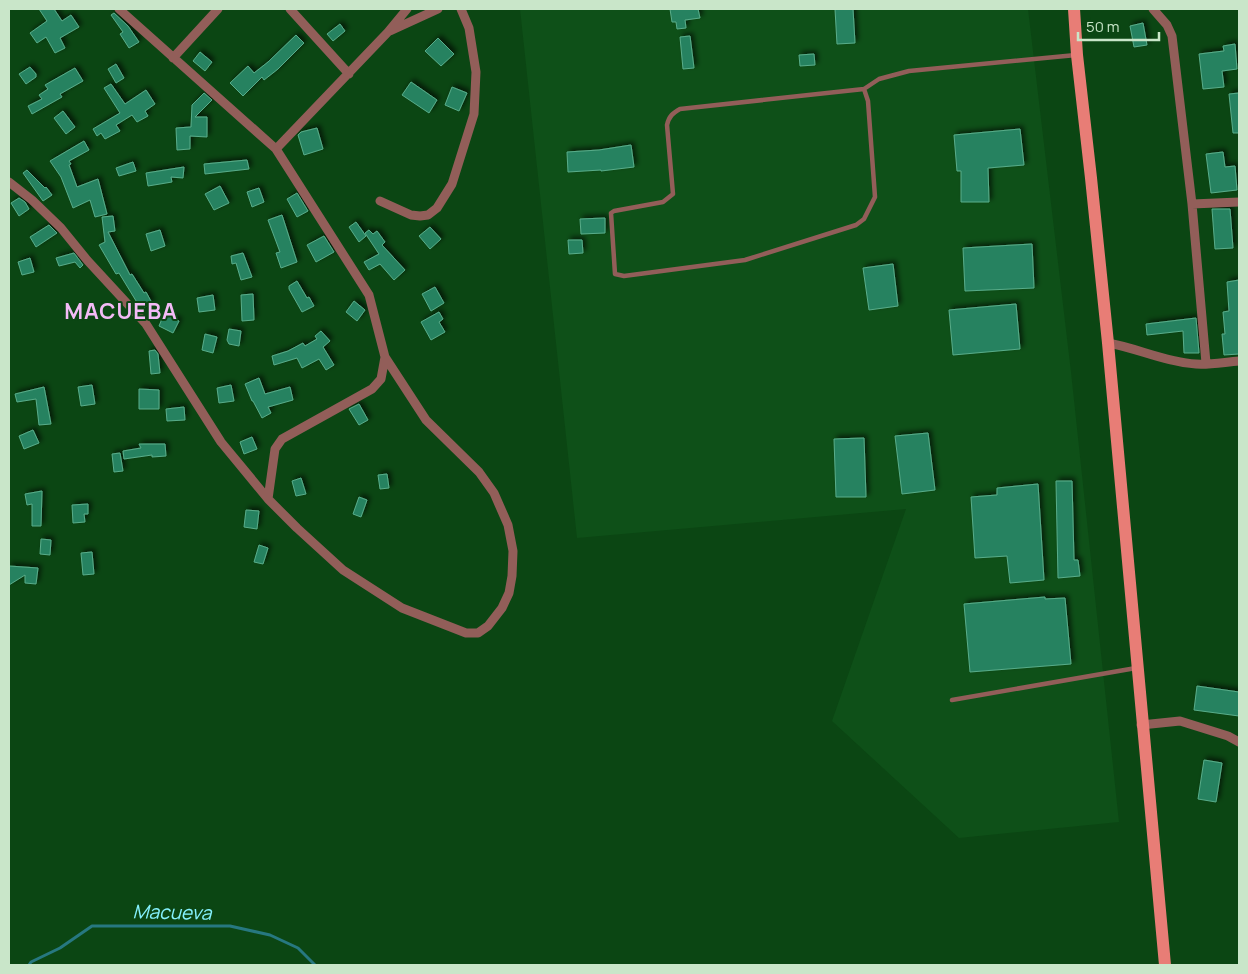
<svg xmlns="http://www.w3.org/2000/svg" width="1248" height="974" font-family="Manrope,sans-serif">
  <defs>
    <filter id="shadow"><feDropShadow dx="3" dy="-3" stdDeviation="2.5" flood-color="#0009"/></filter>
  </defs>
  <rect width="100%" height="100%" fill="#0b4613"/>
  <path fill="#0e5018" d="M520,9H1028L1071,372L1119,822L959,838L832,721L906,509L577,538Z"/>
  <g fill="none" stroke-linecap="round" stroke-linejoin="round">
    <path stroke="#277880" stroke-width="3" d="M29,965L31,962L60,948L92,926H230L270,935L298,948L315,965"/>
  </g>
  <path fill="#278261" stroke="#58ad8a" filter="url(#shadow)" d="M39,9H54L62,21L71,15L79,27L60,38L65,48L55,53L46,37L37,43L30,33L47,21Z
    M670,9H698L700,18L685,20L686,28L677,29L676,22H672Z
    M835,9H853L855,43L837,44Z
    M114,13L128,26L139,42L129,48L120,34L123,32L111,15Z
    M1143,23L1147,45L1134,47L1130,26Z
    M340,24L345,31L333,41L327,34Z
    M296,35L304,43L278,69L264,80L262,77L243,96L230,83L248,66L254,73L268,62Z
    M690,36L694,68L683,69L680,37Z
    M438,38L454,54L441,66L425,51Z
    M1235,44L1237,69L1222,71L1224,87L1203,89L1199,54L1224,51L1223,46Z
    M200,52L212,62L205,71L193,61Z
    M814,54L815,65L800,66L799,55Z
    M116,64L124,78L116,83L108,69Z
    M30,67L36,74V77L26,84L19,74Z
    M75,68L83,81L60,94L62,97L32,114L28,106L42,99L39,95L48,89L45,85Z
    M411,82L437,100L429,113L402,95Z
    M111,84L125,104L146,90L155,104L145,111L148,116L137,122L132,115L116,125L120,131L105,139L101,133L97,136L93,129L120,113L104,88Z
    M452,87L467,93L459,111L445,105Z
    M204,93L212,100L195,117H207V137L190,136V149L177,150L176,128L191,127L192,105Z
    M1239,93V133H1233L1229,94Z
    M63,111L75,127L66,134L54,118Z
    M317,128L323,149L304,155L298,135L301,132Z
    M1020,129L1024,165L988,168L989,202H961V171H957L954,135Z
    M84,141L89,150L69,161L71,164L69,165L77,187L98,179L107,214L95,217L90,200L73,208L61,177L50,161Z
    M631,145L634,167L601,171V170L568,172L567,152L599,150Z
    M1223,152L1225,167L1235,166L1237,190L1211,193L1206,154Z
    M247,160L249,169L205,174L204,164Z
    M133,162L136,171L119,176L116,168Z
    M184,167L183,178L171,177L172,182L148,186L146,173Z
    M27,170L45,188L46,187L52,195L43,201L23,173Z
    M220,186L229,203L214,210L205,194Z
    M259,188L264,202L252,207L247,192Z
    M297,193L308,211L297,217L287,199Z
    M19,198L25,202L29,209L19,216L11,203Z
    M1212,209H1230L1233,248L1215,249Z
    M282,215L297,262L281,268L276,253L280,252L268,220Z
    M113,216L115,231L108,232L130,275L132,274L144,293L146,292L152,303L141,309L119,273L116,274L99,245L105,242L102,217Z
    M605,218V233L581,234L580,219Z
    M356,222L366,236L359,242L349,227Z
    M49,225L57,233L36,247L30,237Z
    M430,227L441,239L430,249L419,236Z
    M160,230L165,246L151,251L146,234Z
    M369,230L373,234L377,231L385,242L382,245L405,270L394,280L380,264L369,270L364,262L379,254L365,233Z
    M324,236L334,252L316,262L307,245Z
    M568,240H582L583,253L569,254Z
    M1032,244L1034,288L965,291L963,248Z
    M74,253L83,265L80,268L75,262L59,266L56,258Z
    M243,253L252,277L241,280L236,263L232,264L231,256Z
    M30,258L34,272L22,275L18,262Z
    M893,264L898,306L869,310L863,268Z
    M1239,280V354L1224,355L1222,334H1225L1223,312L1229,311L1227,282Z
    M297,281L307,298L309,297L314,306L302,312L289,289V286Z
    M435,287L444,303L431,311L422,294Z
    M253,294L254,320L242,321L241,295Z
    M213,295L215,310L199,312L197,298Z
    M354,301L365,310L357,321L346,312Z
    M1016,304L1020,349L953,355L949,310Z
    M439,312L443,319L439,322L445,332L431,340L421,322Z
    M164,314L179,321L173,333L159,326Z
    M1196,318L1199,353H1184L1183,331L1147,335L1146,324Z
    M229,329L241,331L239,346L229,344L227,340Z
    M321,331L330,341L323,347L334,365L326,370L319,359L302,368L297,358L274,365L272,356L288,351L303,343L305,346L317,339L315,336Z
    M205,334L217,337L213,353L202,350Z
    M155,350L158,354L160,373L151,374L149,351Z
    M259,378L265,394L290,387L293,400L268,407L271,413L262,418L253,401H252L245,384Z
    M92,385L95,404L81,406L78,387Z
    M231,385L234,401L219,403L217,388Z
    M44,387L51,424L39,425L36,399L17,402L15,394Z
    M139,389L159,390V409H139Z
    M359,404L368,420L359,425L349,409Z
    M184,407L185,420L167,421L166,409Z
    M33,430L39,443L24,449L19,436Z
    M928,433L935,490L902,494L895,436Z
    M252,437L257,449L244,454L240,442Z
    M864,438L866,497H836L834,439Z
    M139,444H165L166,456L152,457V455L124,459L123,451L141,448Z
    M120,453L123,471L114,472L112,454Z
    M387,474L389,488L380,489L378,475Z
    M301,478L306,494L296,496L292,481Z
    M1056,481H1072L1074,560H1078L1080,576L1058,578Z
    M1038,484L1044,580L1010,583L1007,556L975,558L971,497L997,495V488Z
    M42,491L41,526H32V504L27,505L25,494Z
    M359,497L367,500L361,517L353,514Z
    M88,504V514H84L85,522L73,523L72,505Z
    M246,510L259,511L257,529L244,527Z
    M41,539L51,540L50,555L40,554Z
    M259,545L268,548L263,564L254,562Z
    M92,552L94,574L83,575L81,553Z
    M9,566L38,568L36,584L25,583V575L9,585Z
    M1045,597V599L1065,598L1071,664L970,672L964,604Z
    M1197,686L1239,692V716L1194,710Z
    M1204,760L1222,763L1216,802L1198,799Z"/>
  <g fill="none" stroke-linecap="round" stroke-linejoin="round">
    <path stroke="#925e59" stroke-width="4.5" d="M864,89L868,101L875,197L864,219L856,225L745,260L624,276L615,274L611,213L614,211L663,202L673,194L667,125C669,116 673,113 680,109L864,89L879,79L909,71L1076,55
      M952,700L1136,668"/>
    <path stroke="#925e59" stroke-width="9" d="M290,9L349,74
      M1153,9L1167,25L1172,36L1192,204L1206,363
      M390,31L438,9
      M173,58L218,9
      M276,149L388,32L407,9
      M9,182L32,200L61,228L87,260L146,324L221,442L268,499L297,528L343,570L402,608L466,633H478L488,626L502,608L509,593L512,576L513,551L508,525L494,493L479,472L426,420L385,357L369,295L276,149L119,9
      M380,201L411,215L420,216L428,215L437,208L452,184L474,114L476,72L469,28L461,9
      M1192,204L1239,202
      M1108,343C1137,348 1165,362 1196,364C1210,365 1225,362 1239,361
      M268,499L275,449L282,439L372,389L381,379L385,357
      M1141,725L1180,721L1228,736L1239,742"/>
    <path stroke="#e87d76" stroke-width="12" d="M1074,9L1077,55L1091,178L1108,343L1165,965"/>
  </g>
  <g text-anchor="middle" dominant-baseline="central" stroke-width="4" stroke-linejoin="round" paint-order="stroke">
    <g font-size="19" font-style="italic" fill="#85f1fd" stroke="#0b4613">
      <text transform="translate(172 912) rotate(1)">Macueva</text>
    </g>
    <g font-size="22" font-weight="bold" letter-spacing="1" fill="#f3bbf6" stroke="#0b4613">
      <text x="121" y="311">MACUEBA</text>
    </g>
  </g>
  <rect width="1248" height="974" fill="none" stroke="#c9e6c9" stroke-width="20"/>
  <path d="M1078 32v8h81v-8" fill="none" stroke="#c9e6c9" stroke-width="2.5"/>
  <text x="1086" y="32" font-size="15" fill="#c9e6c9" stroke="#0b4613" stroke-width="4" paint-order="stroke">50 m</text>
</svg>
